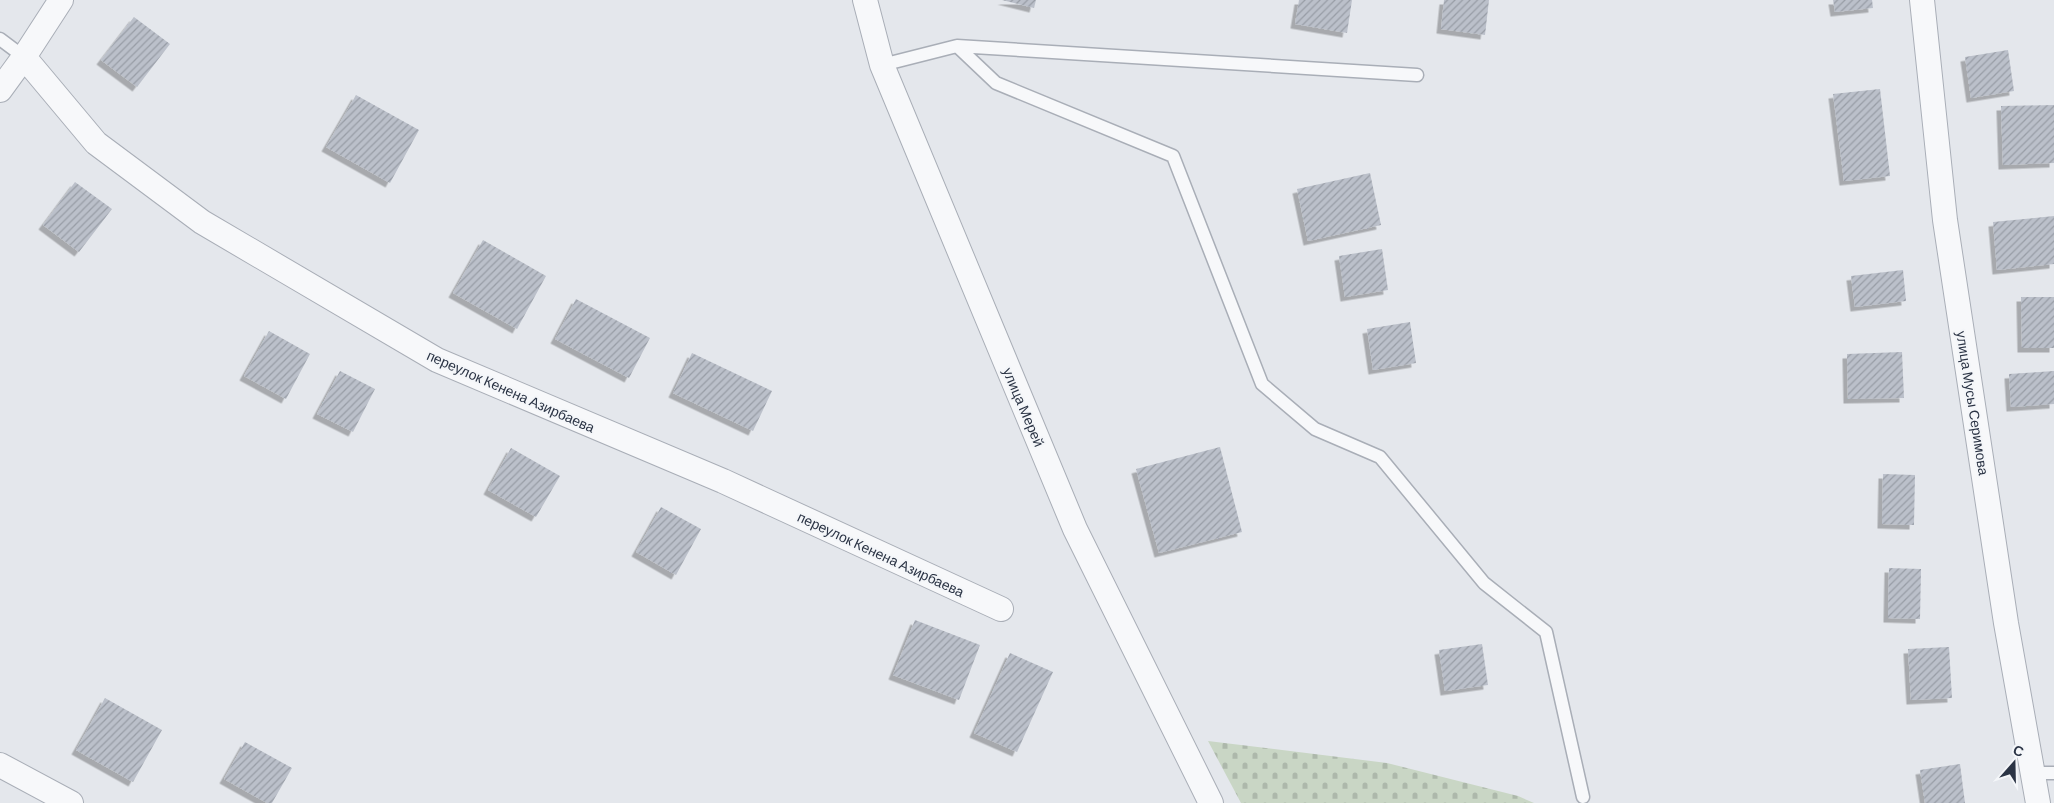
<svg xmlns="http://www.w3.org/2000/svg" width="2054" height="803" font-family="Barlow,sans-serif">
  <defs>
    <pattern id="cemetery-stones" width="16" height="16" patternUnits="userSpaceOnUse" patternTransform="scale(1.25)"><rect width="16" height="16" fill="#c9d6c5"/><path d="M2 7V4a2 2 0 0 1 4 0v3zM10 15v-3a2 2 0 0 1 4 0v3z" fill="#adb8ab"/></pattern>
    <pattern id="building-hatch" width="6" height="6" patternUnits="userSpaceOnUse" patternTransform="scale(1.25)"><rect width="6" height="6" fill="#bbc0ca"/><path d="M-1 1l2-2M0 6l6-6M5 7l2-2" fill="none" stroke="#989da6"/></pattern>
    <filter id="shadow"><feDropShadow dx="-4.5" dy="4.5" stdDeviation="0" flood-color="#0004"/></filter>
  </defs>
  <rect width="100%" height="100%" fill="#e4e7ec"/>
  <path fill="url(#cemetery-stones)" d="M1208,741L1387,763L1518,796L1534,803H1241Z"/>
  <path fill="url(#building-hatch)" filter="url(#shadow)" d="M1002,0H1036L1034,8Z
    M1299,0H1352L1347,33L1295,24Z
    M1444,0H1489L1485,35L1441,29Z
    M1833,0H1872L1873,8L1835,12Z
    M134,17L170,44L137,87L101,60Z
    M2008,50L2014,91L1971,98L1965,57Z
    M1880,89L1890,176L1844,181L1833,94Z
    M356,95L419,130L390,183L326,147Z
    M2054,105V163L2003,165L2001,106Z
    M1370,173L1381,225L1308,241L1297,189Z
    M75,182L112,209L79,252L43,225Z
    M2054,216V264L1997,270L1993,222Z
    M483,240L546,276L517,329L453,293Z
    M1382,249L1388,290L1345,297L1339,256Z
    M1903,270L1906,301L1855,307L1851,276Z
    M2021,297H2054V348H2022Z
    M576,299L650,338L629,378L555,339Z
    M1410,322L1416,363L1373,370L1367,329Z
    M269,331L310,354L286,399L244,376Z
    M1902,352L1904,398L1848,399L1847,354Z
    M692,353L772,391L753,431L673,393Z
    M340,371L375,389L353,432L317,414Z
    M2054,371V404L2011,407L2009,374Z
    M1220,447L1242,532L1159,553L1136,469Z
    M511,448L560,476L536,517L488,490Z
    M1883,474L1915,475L1914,525L1882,524Z
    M661,507L701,529L676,575L636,552Z
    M1889,568L1921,569L1920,619L1888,618Z
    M915,620L980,645L959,700L893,675Z
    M1482,644L1488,685L1445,691L1439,650Z
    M1949,647L1952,698L1911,700L1908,649Z
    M1010,653L1053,672L1017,752L974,733Z
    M105,698L162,730L133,782L76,750Z
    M245,742L292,768L272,803H267L224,779Z
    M1960,764L1965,803H1925L1920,770Z"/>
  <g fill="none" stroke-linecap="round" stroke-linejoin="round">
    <g stroke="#a9aeb7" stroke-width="15">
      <path id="lane" d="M0,39L24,57
        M957,46L996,83L1173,156L1262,384L1315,429L1380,457L1484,583L1546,632L1583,797
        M882,65L957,46L1417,75
        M2033,773H2054"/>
    </g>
    <g stroke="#a9aeb7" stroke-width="26">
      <path id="street" d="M865,0L882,65L1075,529L1211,803
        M1922,0L1945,220L2006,623L2038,803
        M24,57L96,143L202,222L437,360L723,481L1001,609
        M0,90L24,57L61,0
        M0,765L71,803"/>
    </g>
    <use href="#lane" stroke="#f7f8fa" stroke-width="12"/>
    <use href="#street" stroke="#f7f8fa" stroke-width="24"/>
  </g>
  <g text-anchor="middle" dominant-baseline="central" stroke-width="4" stroke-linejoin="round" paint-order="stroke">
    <g font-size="14" fill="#2b3445" stroke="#f4f6f9">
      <text transform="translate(511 391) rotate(24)">переулок Кенена Азирбаева</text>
      <text transform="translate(1973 403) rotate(81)">улица Мусы Серимова</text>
      <text transform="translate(1024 407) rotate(67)">улица Мерей</text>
      <text transform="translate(881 554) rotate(25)">переулок Кенена Азирбаева</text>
    </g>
  </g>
  <g transform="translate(2014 763) rotate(20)" stroke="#f4f6f9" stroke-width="4" paint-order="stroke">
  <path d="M0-4L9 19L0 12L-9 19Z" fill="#2b3445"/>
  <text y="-8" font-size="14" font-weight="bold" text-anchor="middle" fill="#2b3445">С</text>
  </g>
</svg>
